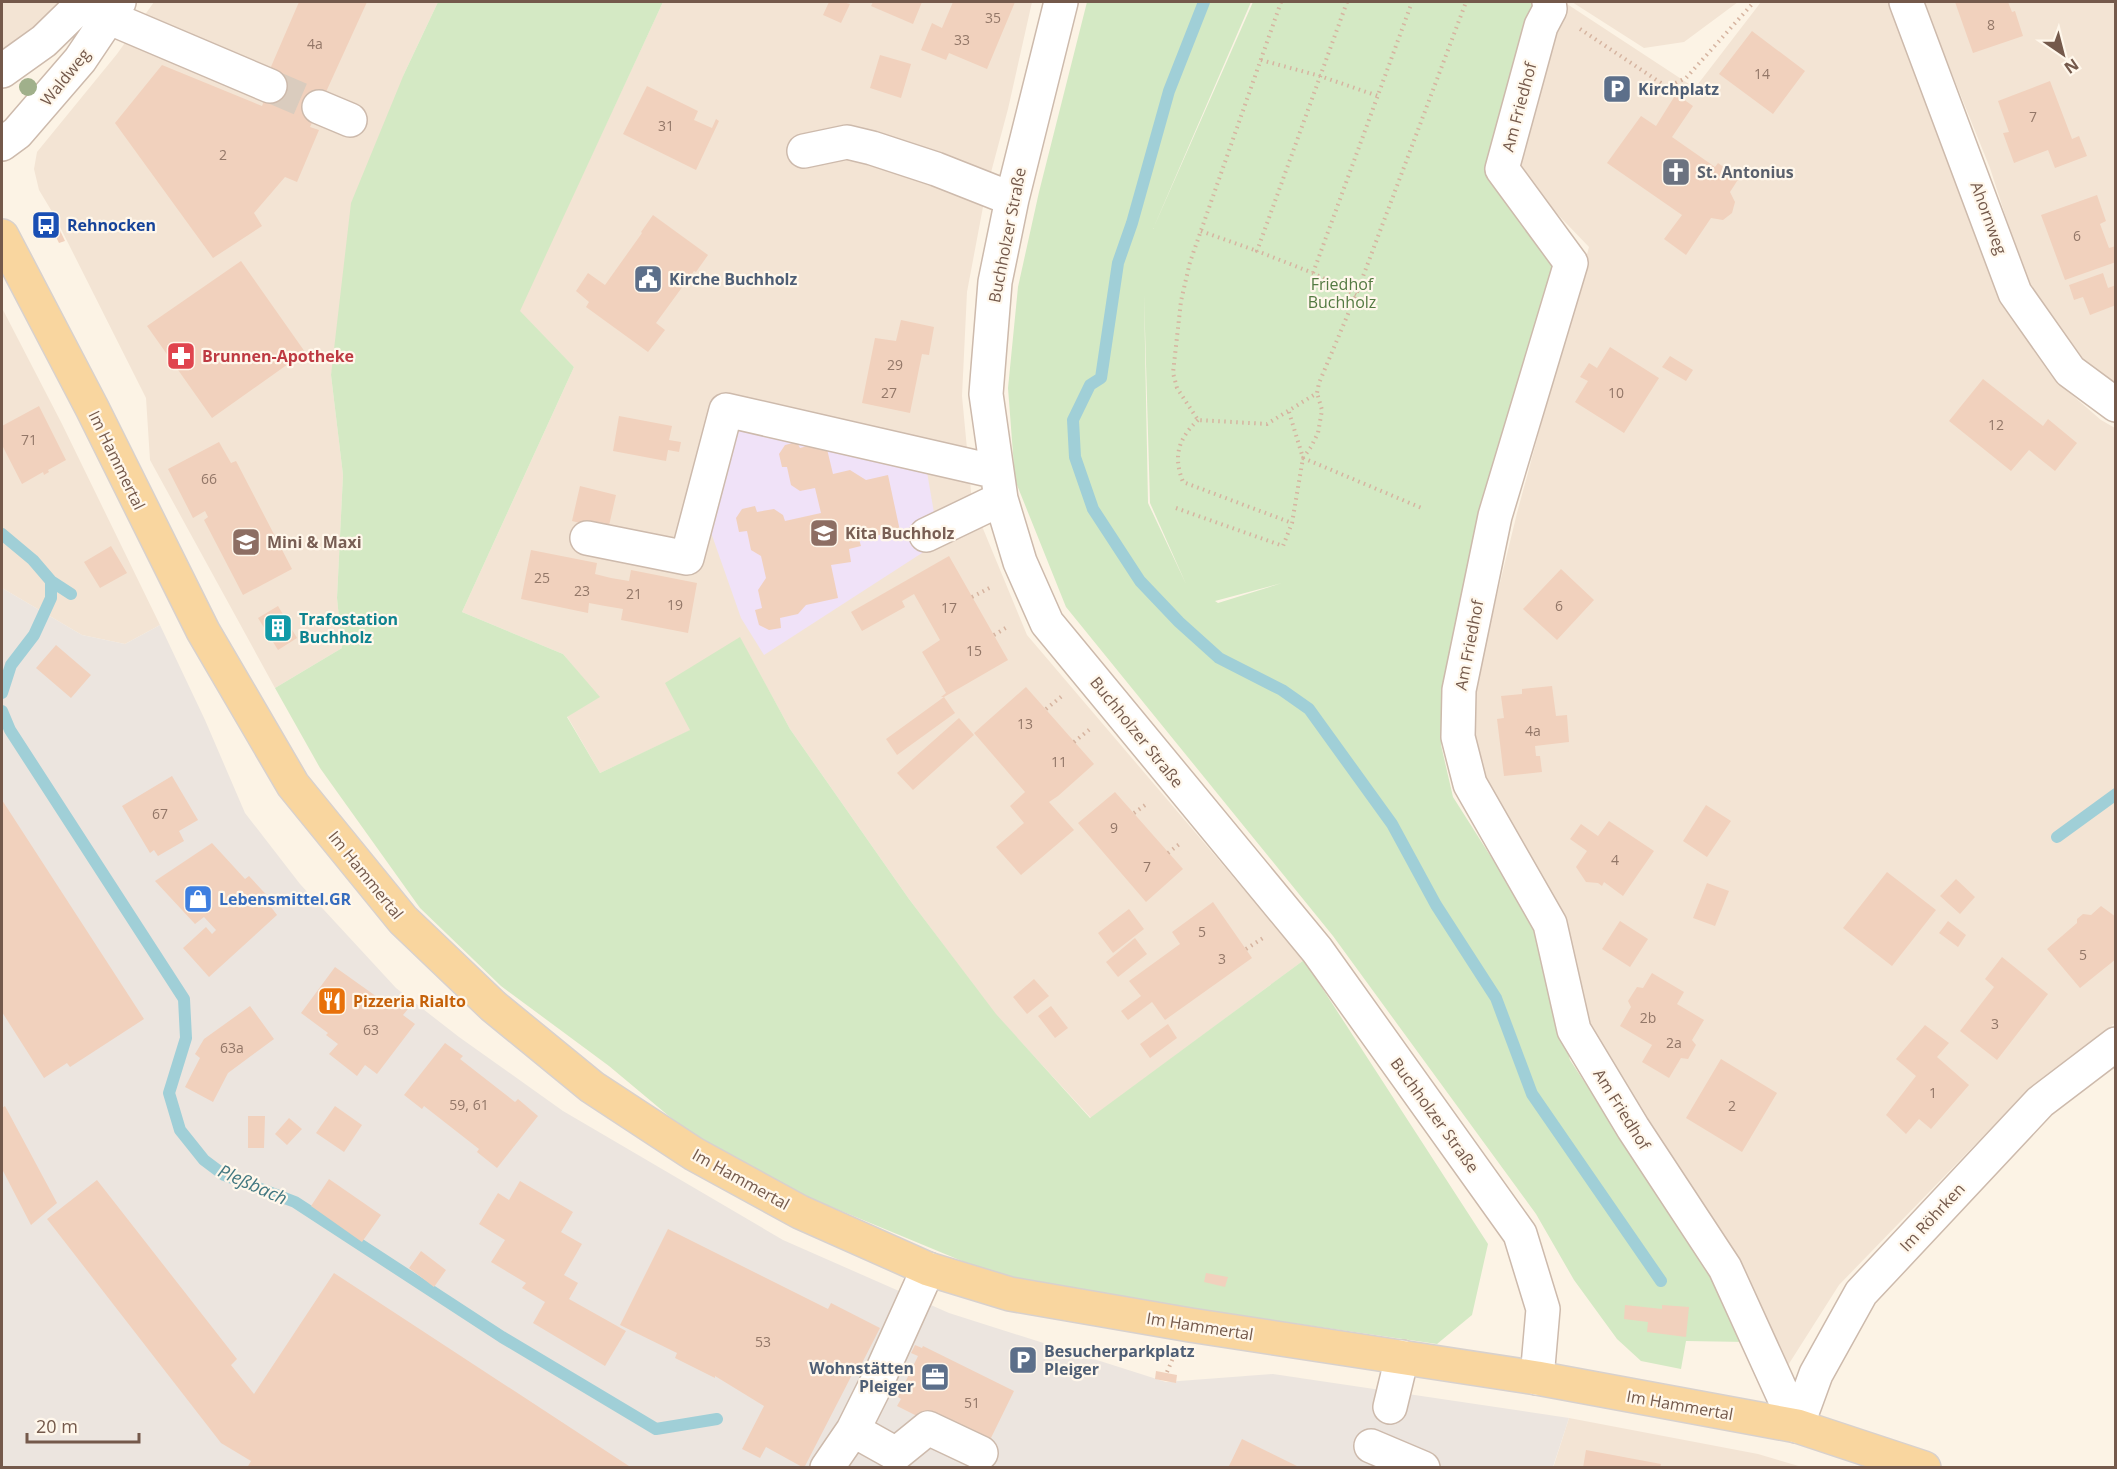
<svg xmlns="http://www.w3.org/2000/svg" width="2117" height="1469" font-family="'Open Sans',sans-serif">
  <rect width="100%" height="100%" fill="#fcf3e5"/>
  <path fill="#f3e4d4" d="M2,2H67L20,41L2,52Z
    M154,2H438L404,74L331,375L343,475L337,598L342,648L275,688L150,460L146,398L54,215L39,190L34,169L37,152L117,54Z
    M663,2H1032L1008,109L986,191L967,292L962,396L972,502L1027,635L1304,960L1091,1118L996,1015L909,899L790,729L740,638L691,730L600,773L567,716L599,697L563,654L462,612L574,367L519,311Z
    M1564,2L1695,88L1761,2H1890L1893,6L1999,290L2057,382L2101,420L2115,428V1023L2028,1090L1839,1285L1785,1370L1594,1051L1485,783L1468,714L1517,513L1589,247L1510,165Z
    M1572,2H1738L1684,42L1644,48Z
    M1923,2H2115V382L2084,364L2029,289L1990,168Z
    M2,308L62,424L160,625L125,644L82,635L2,588Z
    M1569,1418L1758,1454L1802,1467L1553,1468Z"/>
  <path fill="#ece5df" d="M2,588L82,635L125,644L160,625L205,720L245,813L300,884L396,988L459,1037L563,1111L783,1240L949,1313L1166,1382L1273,1374L1569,1418L1553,1467H2Z"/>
  <path fill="#f0e2f8" d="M740,427L926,466L939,542L764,655L741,618L708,524Z"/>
  <path fill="#d4e9c4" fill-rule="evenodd" d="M438,2H663L520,311L574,367L462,612L563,654L600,697L567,717L600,773L690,730L665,683L740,637L790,729L909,899L996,1014L1090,1118L1304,960L1488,1244L1472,1315L1437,1344L1015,1283L810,1198L700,1142L609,1066L501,986L420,908L320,768L275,688L342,648L337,598L343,475L331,375L351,203L404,74Z
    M1087,2H1251L1153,229L1253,2H1540L1499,168L1557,252L1447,667L1441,745L1453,797L1533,923L1570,1060L1693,1247L1748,1342L1686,1341L1681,1369L1641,1361L1617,1339L1574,1280L1536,1214L1333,936L1066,607L1015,480L1008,388L1018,287L1039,192ZM1144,294L1150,503L1186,584L1148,503ZM1282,583L1218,603L1215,601Z"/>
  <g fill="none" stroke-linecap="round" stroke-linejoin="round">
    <path stroke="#a0cfd7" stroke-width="12" d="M1204,2L1169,91L1132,223L1118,263L1101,378L1090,385L1073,420L1075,457L1093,509L1140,581L1179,622L1219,658L1282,690L1309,709L1392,824L1436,905L1496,998L1532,1094L1661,1281
      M2,534L33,560L51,581V598L34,635L11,665L2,693
      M51,581L71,594
      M2,711L10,730L184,999L186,1038L169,1093L180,1130L204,1160L224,1175L295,1202L502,1337L656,1429L717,1419
      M2057,837L2116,794"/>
  </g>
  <path fill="#f1d1bd" d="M299,2H367L310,127L319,130L297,182L285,177L254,213L262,226L213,258L115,123L162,65L262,106L276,72L270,69Z
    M829,2H843L850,4L841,23L823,15Z
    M873,2H922L913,24L871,6Z
    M953,2H1015L987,69L949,53L946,60L921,50L932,23L942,28Z
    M1955,2H2008L2012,12L2015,11L2023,36L1973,53Z
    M1752,31L1805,71L1773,114L1719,74Z
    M880,55L911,64L901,98L870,88Z
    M2050,81L2072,139L2079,136L2087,156L2055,168L2048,150L2014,163L2003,133L2009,132L1998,101Z
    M647,86L698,111L694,120L712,128L716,119L719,121L696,170L623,134Z
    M1676,94L1693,106L1672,137L1715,167L1718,163L1739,178L1730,192L1735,202L1732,213L1723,220L1711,218L1686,255L1664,239L1682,215L1607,163L1641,116L1656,126Z
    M2097,195L2106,221L2100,224L2109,248L2116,246V262L2065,280L2041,215Z
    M653,215L708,255L696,272L694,271L656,323L665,330L648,352L586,307L589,302L576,291L588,273L605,285L642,233L641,232Z
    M55,220L65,241L59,243L49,223Z
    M241,261L305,352L212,418L147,326Z
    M2103,273L2108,288L2116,285V305L2090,315L2083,297L2074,300L2069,285Z
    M901,320L934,327L929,355L922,354L910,413L862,403L875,338L896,341Z
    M1610,347L1659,378L1624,433L1575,402L1588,381L1580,377L1589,363L1597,368Z
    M1670,356L1693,370L1686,381L1662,367Z
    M1983,379L2043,426L2048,419L2077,443L2055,471L2029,450L2011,471L1949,421Z
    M39,406L66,460L48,470L49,472L44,475L43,472L22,484L2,445V426Z
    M619,416L672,426L669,440L681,442L679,452L668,450L666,461L613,451Z
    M219,442L231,463L236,461L292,569L243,595L204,520L208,517L205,511L193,518L168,469Z
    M797,442L800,448L818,443L827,449L833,474L850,470L866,480L888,475L900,531L859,539L861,546L849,549L851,562L831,565L838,598L806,605L798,614L780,618L781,628L769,630L759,625L755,610L762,608L758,590L766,578L761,556L751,550L747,531L739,532L736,518L742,509L755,506L757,512L774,509L783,515L785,521L821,513L815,488L800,491L791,485L787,467H782L779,454L785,445Z
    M580,486L616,495L608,530L572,521Z
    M111,546L127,573L100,588L84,562Z
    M531,550L597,563L595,574L611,578L629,581L631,570L697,583L688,633L621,620L623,609L605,606L589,603L588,613L521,599Z
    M949,556L1008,660L944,697L955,713L897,755L886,739L944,697H941L946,693L922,652L940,640L914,594L902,601L905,607L862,631L851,612Z
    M1561,569L1594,600L1557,640L1523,609Z
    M278,606L297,638L278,650L258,618Z
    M56,645L91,675L71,698L36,668Z
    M1552,686L1556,716L1567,715L1569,742L1535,746L1536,756H1540L1542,772L1504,776L1497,719L1504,718L1501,696L1522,694V689Z
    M1026,687L1094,764L1058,796L1049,802L1074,830L1021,875L996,847L1024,823L1010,806L1025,792L974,733Z
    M959,718L974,735L913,790L897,773Z
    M172,776L198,820L179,831L184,841L158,856L154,850L150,853L122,806Z
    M1115,792L1183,869L1146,902L1078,823Z
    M2,800L144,1019L70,1067L67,1063L44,1078L2,1012Z
    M1706,805L1731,821L1707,857L1683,841Z
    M1609,821L1654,851L1623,896L1604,882L1602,886L1598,883L1586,882L1576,867L1587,851L1570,839L1581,824L1598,836Z
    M212,843L245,879L249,876L275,904L271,907L277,915L209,977L183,948L206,927L212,934L216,930L204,917L195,924L155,881Z
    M1887,872L1936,910L1892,966L1843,928Z
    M1956,879L1975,897L1960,914L1940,896Z
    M1707,883L1729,891L1715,926L1693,918Z
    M1213,902L1252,958L1165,1020L1152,1002L1128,1020L1121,1011L1141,996L1129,981L1180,944L1172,932Z
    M2101,906L2116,917V959L2080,988L2047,949L2077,923V919L2083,914L2091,915Z
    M1129,909L1144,929L1113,953L1098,933Z
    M1620,921L1648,939L1630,967L1602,949Z
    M1948,921L1966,935L1958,947L1939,933Z
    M1135,938L1147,954L1118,977L1106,962Z
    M2002,957L2048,994L1997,1060L1960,1031L1994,987L1985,979Z
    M335,967L387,1004L390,1005L394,998L408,1009L403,1015L415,1024L377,1074L365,1065L357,1076L329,1054L338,1044L326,1035L328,1033L301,1013Z
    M1652,973L1684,992L1677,1004L1704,1020L1692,1040L1696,1045L1688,1059L1681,1058L1669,1078L1642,1062L1652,1045L1620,1026L1631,1007L1628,1001L1637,987L1643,988Z
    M1034,979L1049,996L1027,1014L1013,997Z
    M250,1006L274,1039L228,1073L213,1102L185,1087L200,1058L195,1054L204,1039Z
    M1051,1006L1068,1028L1055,1038L1038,1016Z
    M1168,1024L1177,1038L1150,1058L1140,1044Z
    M1925,1025L1949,1043L1937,1057L1969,1085L1931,1129L1919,1119L1906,1134L1886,1115L1916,1076L1896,1059Z
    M445,1043L463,1056L460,1059L515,1102L518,1099L538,1116L497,1168L477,1152L479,1149L424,1106L422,1109L404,1095Z
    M1721,1059L1777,1093L1742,1152L1686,1118Z
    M5,1106L57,1203L31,1225L2,1169V1108Z
    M335,1106L362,1125L344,1152L316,1133Z
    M248,1116H265L264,1148H248Z
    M289,1118L302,1129L287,1145L275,1134Z
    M329,1179L381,1215L362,1242L311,1206Z
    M97,1180L237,1359L231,1365L254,1394L334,1273L632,1468H247L251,1461L221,1443L47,1219Z
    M520,1181L573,1212L561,1232L582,1244L564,1275L578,1283L569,1299L626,1331L605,1366L533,1323L545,1302L522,1288L526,1283L491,1262L505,1240L479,1224L498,1193L509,1200Z
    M668,1229L828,1309L831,1303L880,1328L858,1371L855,1369L804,1468L766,1447L760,1458L742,1449L764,1406L715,1376V1378L675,1358L677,1353L620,1325Z
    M421,1251L446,1270L434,1287L409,1268Z
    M1206,1273L1228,1277L1225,1287L1204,1282Z
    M1625,1305L1662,1309V1305L1689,1307L1686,1337L1647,1332L1648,1322L1624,1319Z
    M915,1345L922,1348L923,1346L1014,1391L989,1442L925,1411L921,1418L897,1406L901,1399L898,1397L918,1356L911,1353Z
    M1156,1371L1177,1375L1176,1383L1155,1379Z
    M1242,1439L1301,1468H1228Z
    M1586,1450L1661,1464L1660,1468H1583Z"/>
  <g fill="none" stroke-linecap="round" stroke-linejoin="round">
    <path stroke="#daccbe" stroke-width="33" stroke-dasharray="33 16" stroke-linecap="butt" d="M270,86L319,107"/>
    <g stroke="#cdbaac" stroke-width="36">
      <path id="minor" d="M1061,2L1012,199L995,282L986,394L1001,499L1020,562L1047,623L1317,950L1520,1234L1543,1309L1537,1378
        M1549,2L1550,9L1541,26L1502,169L1571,263L1495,516L1459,690L1458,737L1470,784L1550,924L1574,1030L1633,1128L1725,1268L1797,1426
        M1906,2L2015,293L2070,371L2116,405
        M110,18L270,86
        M2,71L44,41L84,2
        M319,107L350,120
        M2,144L17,133L80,60L119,2
        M804,151L847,142L872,148L936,169L1012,199
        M926,535L1001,499
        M587,538L687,558L726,410L997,472
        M1390,1407L1402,1357
        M1797,1426L1816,1374L1861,1293L2040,1102L2116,1044
        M853,1430L896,1454L928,1428L981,1453
        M1371,1446L1423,1468
        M827,1468L853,1430L878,1380L928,1269"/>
    </g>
    <g stroke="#d8d1cd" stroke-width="36">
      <path id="major" d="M2,236L92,408L203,631L293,785L403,920L493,1006L592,1087L694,1154L800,1212L928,1269L1010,1294L1190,1325L1537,1378L1797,1426L1924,1468"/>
    </g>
    <path stroke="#d6b4a0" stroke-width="4" stroke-dasharray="1.5 4.5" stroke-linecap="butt" d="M1281,2L1190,262L1181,301L1173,373L1177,388L1198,420L1267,424L1317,393L1319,383L1356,295L1466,2
      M1347,2L1257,251L1313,273L1356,295
      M1580,29L1667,87L1686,78L1754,2
      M1261,60L1320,76L1378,96
      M1201,231L1257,251
      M1313,273L1412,2
      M1289,412L1303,458L1424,509
      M1198,420C1178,439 1173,456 1183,482L1292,523
      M1176,508L1283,546L1292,523L1303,458L1311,447L1318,433L1322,410L1317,393
      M972,597L993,586
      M994,635L1009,626
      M1046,709L1062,696
      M1074,742L1090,729
      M1134,813L1148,803
      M1168,853L1182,842
      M1246,949L1263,938
      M1167,1372L1173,1358"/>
    <use href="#minor" stroke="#fff" stroke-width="33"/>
    <use href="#major" stroke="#f9d69f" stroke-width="33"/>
  </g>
  <circle fill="#a0b08b" cx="28" cy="87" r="9"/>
  <defs>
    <g id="parking-square" transform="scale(1.5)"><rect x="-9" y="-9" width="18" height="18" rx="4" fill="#5c6f8a" stroke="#fff7eb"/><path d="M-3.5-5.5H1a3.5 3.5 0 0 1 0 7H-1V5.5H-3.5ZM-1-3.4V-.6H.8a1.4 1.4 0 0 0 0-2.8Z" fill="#fff"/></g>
    <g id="church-square" transform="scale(1.5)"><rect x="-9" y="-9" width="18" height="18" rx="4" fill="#6b7280" stroke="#fff7eb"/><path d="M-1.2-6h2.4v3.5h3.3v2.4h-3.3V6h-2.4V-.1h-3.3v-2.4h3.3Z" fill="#fff"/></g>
    <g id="bus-square" transform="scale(1.5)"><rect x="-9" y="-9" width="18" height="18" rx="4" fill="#1a4fb4" stroke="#fff7eb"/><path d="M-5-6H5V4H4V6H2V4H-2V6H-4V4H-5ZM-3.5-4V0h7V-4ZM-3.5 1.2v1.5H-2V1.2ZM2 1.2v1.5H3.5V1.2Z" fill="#fff"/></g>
    <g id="civic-square" transform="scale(1.5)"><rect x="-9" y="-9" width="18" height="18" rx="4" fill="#5c6f8a" stroke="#fff7eb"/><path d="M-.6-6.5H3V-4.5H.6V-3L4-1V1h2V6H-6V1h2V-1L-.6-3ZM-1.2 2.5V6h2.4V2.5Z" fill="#fff"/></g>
    <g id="pharmacy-square" transform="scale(1.5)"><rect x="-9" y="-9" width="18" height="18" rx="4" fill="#e0444e" stroke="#fff7eb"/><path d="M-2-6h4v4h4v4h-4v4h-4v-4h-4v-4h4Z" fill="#fff"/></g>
    <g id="school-square" transform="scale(1.5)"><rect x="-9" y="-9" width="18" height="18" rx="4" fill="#8d6e63" stroke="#fff7eb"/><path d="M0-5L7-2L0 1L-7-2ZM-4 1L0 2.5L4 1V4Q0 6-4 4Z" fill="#fff"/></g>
    <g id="building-square" transform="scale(1.5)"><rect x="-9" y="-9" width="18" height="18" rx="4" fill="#0f9aa8" stroke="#fff7eb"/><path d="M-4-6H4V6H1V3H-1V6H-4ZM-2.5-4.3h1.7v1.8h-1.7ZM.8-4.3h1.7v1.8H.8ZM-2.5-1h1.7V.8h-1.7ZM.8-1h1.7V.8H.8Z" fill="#fff"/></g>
    <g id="shop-square" transform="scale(1.5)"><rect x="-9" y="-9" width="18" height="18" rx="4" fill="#3f7fe0" stroke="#fff7eb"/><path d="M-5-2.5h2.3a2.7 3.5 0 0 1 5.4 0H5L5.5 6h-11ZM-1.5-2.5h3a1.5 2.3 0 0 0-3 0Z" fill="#fff"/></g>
    <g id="restaurant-square" transform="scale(1.5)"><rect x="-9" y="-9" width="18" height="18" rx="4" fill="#e8710a" stroke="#fff7eb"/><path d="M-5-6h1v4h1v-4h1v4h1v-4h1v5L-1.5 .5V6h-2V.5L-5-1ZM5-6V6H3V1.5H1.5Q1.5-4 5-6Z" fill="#fff"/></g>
    <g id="office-square" transform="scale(1.5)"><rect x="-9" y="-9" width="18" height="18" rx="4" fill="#5c6f8a" stroke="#fff7eb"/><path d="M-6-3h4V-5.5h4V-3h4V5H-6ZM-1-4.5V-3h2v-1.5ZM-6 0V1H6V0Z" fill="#fff"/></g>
  </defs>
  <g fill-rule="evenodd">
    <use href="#parking-square" x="1617" y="89"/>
    <use href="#church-square" x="1676" y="172"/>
    <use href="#bus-square" x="46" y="225"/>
    <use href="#civic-square" x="648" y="279"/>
    <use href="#pharmacy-square" x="181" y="356"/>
    <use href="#school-square" x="824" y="533"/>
    <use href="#school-square" x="246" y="542"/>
    <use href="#building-square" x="278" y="628"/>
    <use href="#shop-square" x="198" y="899"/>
    <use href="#restaurant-square" x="332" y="1001"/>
    <use href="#parking-square" x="1023" y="1360"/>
    <use href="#office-square" x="935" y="1377"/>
  </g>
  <g text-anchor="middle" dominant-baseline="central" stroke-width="4.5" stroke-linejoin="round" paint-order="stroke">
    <g font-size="14" fill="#937768">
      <text x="993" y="17">35</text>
      <text x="1991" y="24">8</text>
      <text x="962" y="39">33</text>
      <text x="315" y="43">4a</text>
      <text x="1762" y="73">14</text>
      <text x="2033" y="116">7</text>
      <text x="666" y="125">31</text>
      <text x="223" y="154">2</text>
      <text x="2077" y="235">6</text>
      <text x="895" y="364">29</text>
      <text x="889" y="392">27</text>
      <text x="1616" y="392">10</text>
      <text x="1996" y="424">12</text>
      <text x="29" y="439">71</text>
      <text x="209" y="478">66</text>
      <text x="542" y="577">25</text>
      <text x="582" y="590">23</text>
      <text x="634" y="593">21</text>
      <text x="675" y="604">19</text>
      <text x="1559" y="605">6</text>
      <text x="949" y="607">17</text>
      <text x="974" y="650">15</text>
      <text x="1025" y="723">13</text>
      <text x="1533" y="730">4a</text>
      <text x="1059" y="761">11</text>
      <text x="160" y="813">67</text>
      <text x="1114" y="827">9</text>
      <text x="1615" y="859">4</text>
      <text x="1147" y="866">7</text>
      <text x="1202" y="931">5</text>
      <text x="2083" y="954">5</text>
      <text x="1222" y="958">3</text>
      <text x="1648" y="1017">2b</text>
      <text x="1995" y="1023">3</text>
      <text x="371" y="1029">63</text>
      <text x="1674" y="1042">2a</text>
      <text x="232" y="1047">63a</text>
      <text x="1933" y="1092">1</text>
      <text x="469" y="1104">59, 61</text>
      <text x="1732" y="1105">2</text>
      <text x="763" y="1341">53</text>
      <text x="972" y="1402">51</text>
    </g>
    <g font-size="16" fill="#74594b" stroke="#fff7eb">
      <text transform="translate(65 77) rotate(-51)">Waldweg</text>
      <text transform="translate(1519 107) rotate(-75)">Am Friedhof</text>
      <text transform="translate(1989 218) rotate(70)">Ahornweg</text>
      <text transform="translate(1007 235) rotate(-79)">Buchholzer Straße</text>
      <text transform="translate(117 460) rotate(64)">Im Hammertal</text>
      <text transform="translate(1469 645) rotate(-79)">Am Friedhof</text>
      <text transform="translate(1137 732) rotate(51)">Buchholzer Straße</text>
      <text transform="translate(366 875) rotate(51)">Im Hammertal</text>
      <text transform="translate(1622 1109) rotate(58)">Am Friedhof</text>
      <text transform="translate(1435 1115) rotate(54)">Buchholzer Straße</text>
      <text transform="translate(741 1179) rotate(29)">Im Hammertal</text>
      <text transform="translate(1932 1217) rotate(-47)">Im Röhrken</text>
      <text transform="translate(1200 1326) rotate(9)">Im Hammertal</text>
      <text transform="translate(1680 1405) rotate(10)">Im Hammertal</text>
    </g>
    <g font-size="16" font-weight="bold" fill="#4e5e75" stroke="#fff7eb" text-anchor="start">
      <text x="1638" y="89">Kirchplatz</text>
      <text x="669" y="279">Kirche Buchholz</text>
      <text x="1044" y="1351">Besucherparkplatz<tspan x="1044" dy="18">Pleiger</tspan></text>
      <text x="914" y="1368" text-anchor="end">Wohnstätten<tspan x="914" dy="18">Pleiger</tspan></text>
    </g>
    <g font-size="16" font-weight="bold" fill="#5b616d" stroke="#fff7eb" text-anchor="start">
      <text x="1697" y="172">St. Antonius</text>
    </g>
    <g font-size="16" font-weight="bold" fill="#164399" stroke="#fff7eb" text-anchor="start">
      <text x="67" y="225">Rehnocken</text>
    </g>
    <g font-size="16" fill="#547a42" stroke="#fff7eb">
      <text x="1342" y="284">Friedhof<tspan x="1342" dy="18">Buchholz</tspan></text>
    </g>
    <g font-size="16" font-weight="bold" fill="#be3a42" stroke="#fff7eb" text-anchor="start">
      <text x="202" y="356">Brunnen-Apotheke</text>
    </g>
    <g font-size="16" font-weight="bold" fill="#785e54" stroke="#fff7eb" text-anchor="start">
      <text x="845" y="533">Kita Buchholz</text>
      <text x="267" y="542">Mini &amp; Maxi</text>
    </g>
    <g font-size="16" font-weight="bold" fill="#0d838f" stroke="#fff7eb" text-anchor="start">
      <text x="299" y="619">Trafostation<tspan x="299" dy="18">Buchholz</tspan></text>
    </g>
    <g font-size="16" font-weight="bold" fill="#366cbe" stroke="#fff7eb" text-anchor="start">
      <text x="219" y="899">Lebensmittel.GR</text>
    </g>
    <g font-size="16" font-weight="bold" fill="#c56008" stroke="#fff7eb" text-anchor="start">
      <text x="353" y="1001">Pizzeria Rialto</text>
    </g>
    <g font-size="18" font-style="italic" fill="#427780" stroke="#fff7eb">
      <text transform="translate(253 1184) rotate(24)">Pleßbach</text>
    </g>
  </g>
  <rect width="2117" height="1469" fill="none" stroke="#74594b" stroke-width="6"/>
  <g transform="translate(2063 54) rotate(145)" stroke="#fff7eb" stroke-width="4.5" paint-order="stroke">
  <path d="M0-4.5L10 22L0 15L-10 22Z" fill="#74594b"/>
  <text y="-9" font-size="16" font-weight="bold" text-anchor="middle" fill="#74594b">N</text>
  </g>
  <path d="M27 1433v9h112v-9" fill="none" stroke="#74594b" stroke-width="3"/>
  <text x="36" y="1433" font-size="18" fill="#74594b" stroke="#fff7eb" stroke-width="4.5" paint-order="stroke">20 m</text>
</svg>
